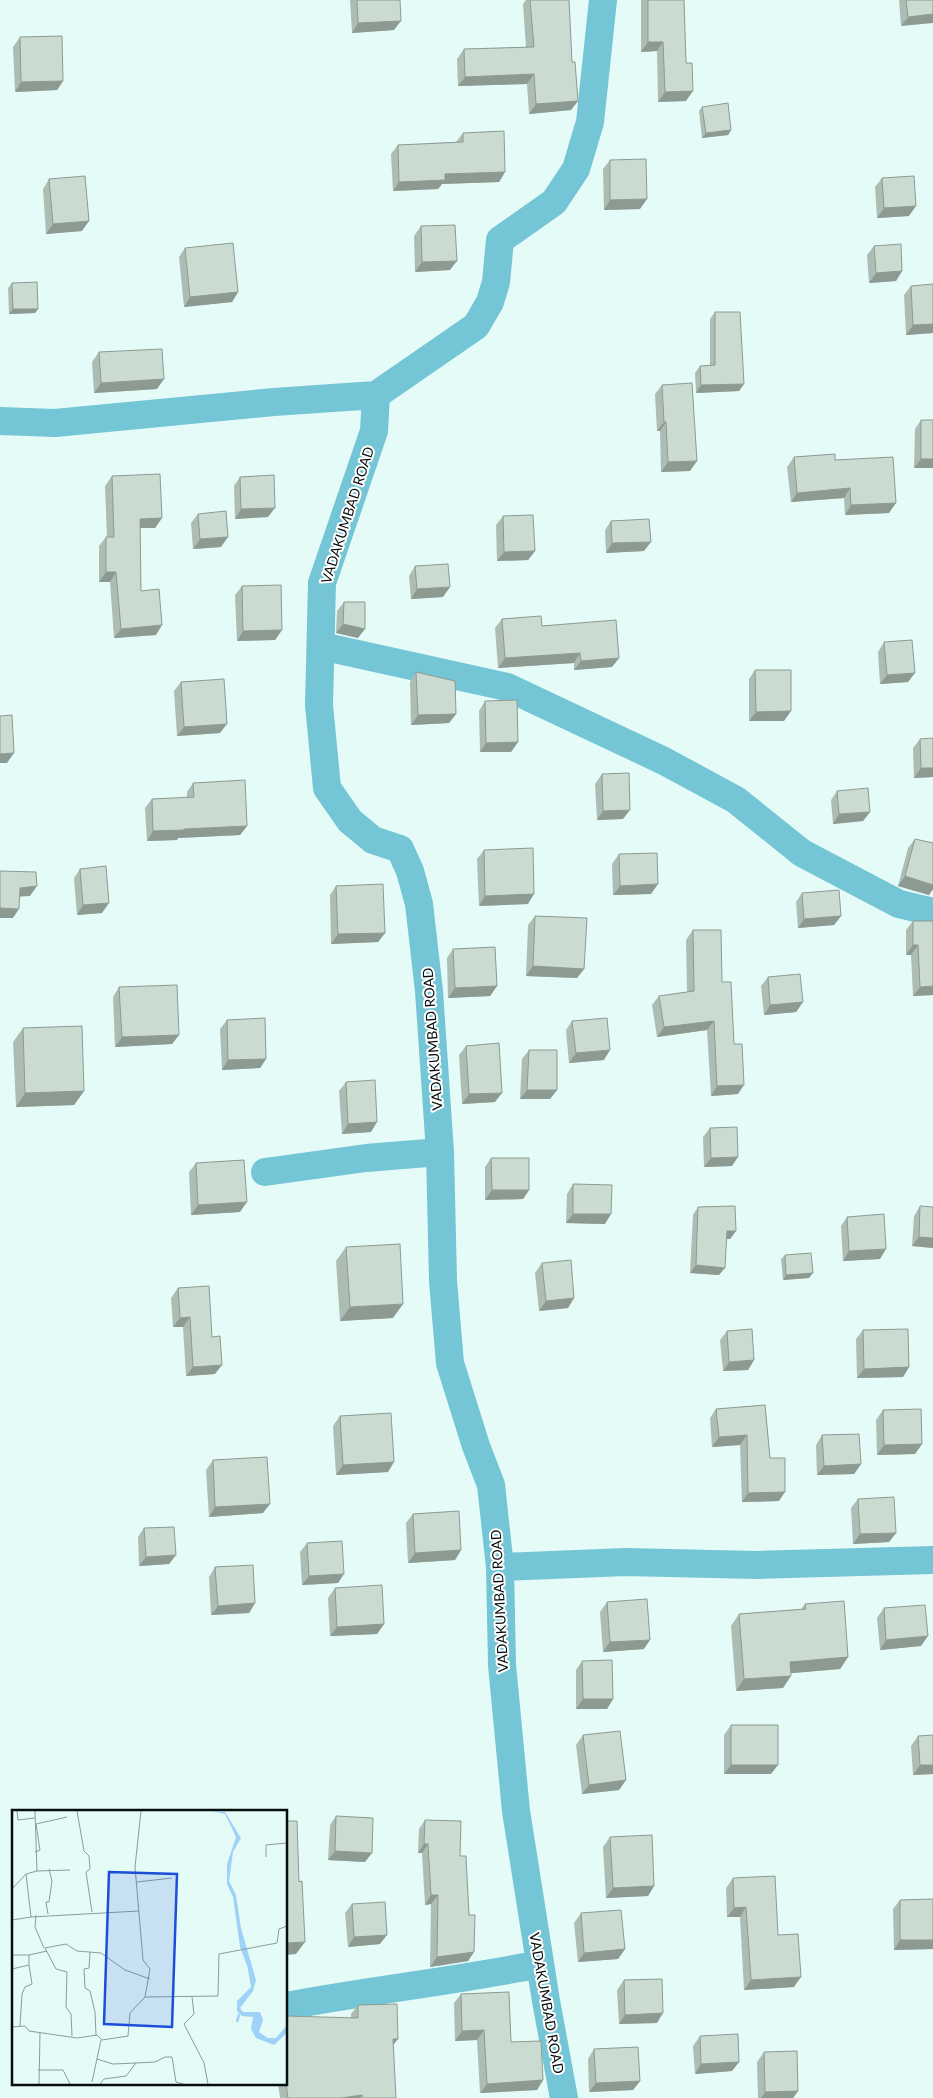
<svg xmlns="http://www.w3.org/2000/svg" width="933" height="2098" font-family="Lato,sans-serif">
  <rect width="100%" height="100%" fill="#e5fbf8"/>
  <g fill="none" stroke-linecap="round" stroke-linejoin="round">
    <path stroke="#74c5d5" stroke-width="28" d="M376,395L476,326L490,302L496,282L500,240L554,202L576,169L590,122L603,0
      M0,421L55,423L274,402L376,395L374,431L322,583L319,705L327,788L350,821L373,840L400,849L410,871L419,904L429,991L440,1152L443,1281L450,1363L476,1446L491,1485L500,1567L502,1665L516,1811L546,2001L564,2098
      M321,646L507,687L664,761L736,800L802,853L899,904L933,912
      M265,1172L366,1158L440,1152
      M500,1567L626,1562L756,1565L933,1560
      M286,2006C371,1990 456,1981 540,1964"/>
  </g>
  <path fill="#aebdb4" d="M350,0H400L394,30L352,33Z
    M526,0H569L572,62L578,101L571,110L529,114L527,84L458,86L457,59L464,49L526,47L523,4Z
    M641,0H684L686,101L658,102L657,51L641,52Z
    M899,0H933L901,26Z
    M20,37L63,81L57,90L15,92L13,47Z
    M702,107L731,130L728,135L702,138L699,111Z
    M463,133L505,172L499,182L442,184L438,189L393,191L391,154L398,145L456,142Z
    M610,160L640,209L604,210L603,169Z
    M882,178L909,216L877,218L875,187Z
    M49,179L82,231L46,234L43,189Z
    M421,226L450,270L415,272L414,236Z
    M874,246L902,271L896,281L869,283L867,255Z
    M185,248L238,292L232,302L184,307L179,257Z
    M12,283L38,309L35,313L9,314L8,288Z
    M933,284V333L906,335L904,295L911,286Z
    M715,312L744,384L739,391L696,393L695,373L700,366L710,365V319Z
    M99,352L157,389L94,393L92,362Z
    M662,385L690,471L661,472L660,431H657L655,394Z
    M921,420H933V468H914L915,429Z
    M794,457L835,460L889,513L845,515L844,498L791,502L787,467Z
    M112,476L162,518L155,528H140L141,591L156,635L114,638L110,582H99V546L106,537H107L105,486Z
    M240,477L268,517L235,519L234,486Z
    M198,514L221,547L193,549L191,523Z
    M503,516L535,551L528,560L497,561L496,525Z
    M611,521L644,551L606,553L605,530Z
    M415,566L443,597L411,599L409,576Z
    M242,586L282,630L275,640L237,641L235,595Z
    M344,602L358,638L336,633L337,611Z
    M502,619L542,626L619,658L612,667L574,670V663L498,668L495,628Z
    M884,642L908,682L880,684L878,652Z
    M755,670L784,721H749V679Z
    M416,672L456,714L449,723L411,725L410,682Z
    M181,682L220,733L177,736L174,691Z
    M485,701L518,742L511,752H480L479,711Z
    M920,739L933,777L914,778L913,748Z
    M602,774L623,819L597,820L595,784Z
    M193,783L247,826L240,835L178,838L177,840L147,841L145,808L152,799L187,798V792Z
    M837,791L870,812L863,821L833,824L831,800Z
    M915,839L933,843V889L929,895L898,886L908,848Z
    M484,850L528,904L479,906L477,859Z
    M619,854L651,894L613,895L612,864Z
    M80,869L102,913L77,915L74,878Z
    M336,886L385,933L378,942L331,944L330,895Z
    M802,893L841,916L834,925L798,928L796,902Z
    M535,916L584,969L577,978L526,976L528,925Z
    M913,921L933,995L913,996L911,955H906V930Z
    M693,930L722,982L734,1044L738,1094L711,1096L707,1030L657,1037L652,1005L659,996L687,992L686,940Z
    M453,949L497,986L490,996L448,998L447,958Z
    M768,977L803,1002L796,1012L764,1015L761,986Z
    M119,987L179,1035L172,1044L115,1047L113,997Z
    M227,1020L266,1059L260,1068L222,1070L220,1029Z
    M572,1021L604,1060L569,1063L566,1030Z
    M23,1028L84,1091L74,1105L16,1107L13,1042Z
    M466,1046L495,1102L462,1104L459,1055Z
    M529,1050L557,1090L550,1099H520L522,1059Z
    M346,1082L371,1132L342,1134L339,1091Z
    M710,1128L732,1166L704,1167L703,1137Z
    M491,1158L529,1190L523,1199L485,1200V1167Z
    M196,1163L240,1212L191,1215L189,1172Z
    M573,1184L605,1224L566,1223L567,1194Z
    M920,1206L933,1248L912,1246L914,1216Z
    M698,1207L736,1231L730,1239H727L719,1275L690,1273L693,1215Z
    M847,1217L880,1259L843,1261L841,1226Z
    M346,1247L393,1318L340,1321L336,1261Z
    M785,1255L809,1278L783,1280L781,1259Z
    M542,1263L574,1298L568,1308L539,1311L535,1273Z
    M178,1288L212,1337L215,1374L186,1376L183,1327H173L171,1298Z
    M863,1330L909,1367L903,1377L857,1378L856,1339Z
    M727,1331L754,1360L748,1370L723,1371L720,1340Z
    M765,1405L770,1458L779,1501L742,1502L740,1445L712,1447L710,1418L716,1409Z
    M883,1410L922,1444L915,1454L877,1455L876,1420Z
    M340,1416L388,1472L336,1475L333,1426Z
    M822,1435L861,1464L854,1474L817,1475L816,1445Z
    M213,1460L263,1513L209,1517L206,1470Z
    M858,1499L896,1533L889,1542L853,1544L851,1508Z
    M413,1514L461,1550L455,1560L408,1563L406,1523Z
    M144,1528L176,1555L169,1564L139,1566L138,1537Z
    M307,1543L338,1583L302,1585L300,1552Z
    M215,1567L255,1603L249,1613L211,1615L209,1577Z
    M335,1588L384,1624L377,1634L330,1636L328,1598Z
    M607,1602L644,1649L603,1652L600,1612Z
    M805,1604L848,1657L840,1669L791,1673L783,1688L736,1691L731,1626L739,1614L801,1609Z
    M884,1608L921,1646L880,1650L877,1618Z
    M582,1661L613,1699L607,1709H576V1670Z
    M731,1725L771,1774H724V1735Z
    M583,1735L626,1780L619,1790L582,1794L576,1745Z
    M918,1736L933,1774L913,1775L911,1746Z
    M336,1816L365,1862L328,1860L330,1825Z
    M425,1820L460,1856L469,1915L474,1952L468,1961L430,1967L431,1904L425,1905L422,1853H418L419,1829Z
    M610,1837L654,1886L648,1896L606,1898L603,1847Z
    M733,1878L778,1935L794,1987L744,1990L740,1917H727L726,1888Z
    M933,1899V1949L894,1950L893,1909L900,1900Z
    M352,1904L380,1944L348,1947L345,1913Z
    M581,1913L625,1949L618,1959L578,1962L574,1923Z
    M624,1980L657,2023L619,2024L617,1990Z
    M461,1994L511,2042L543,2080L537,2090L480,2093L477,2040L455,2041L454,2003Z
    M358,2005L393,2045L396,2098H280L278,2084H286L351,2017V2014Z
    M700,2036L739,2062L732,2071L695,2074L693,2046Z
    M594,2049L640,2081L633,2090L589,2092L588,2059Z
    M764,2052L798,2091L793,2098H758L757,2062Z"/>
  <path fill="#8d9a92" d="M933,14V23L901,26L908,17Z
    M401,21L394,30L352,33L358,23Z
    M648,42H663L657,51L641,52Z
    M534,74L527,84L458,86L465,77Z
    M63,81L57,90L15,92L21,82Z
    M693,91L686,101L658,102L665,92Z
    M578,101L571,110L529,114L536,104Z
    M731,130L728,135L702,138L706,133Z
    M505,172L499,182L442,184L438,189L393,191L399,182L445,174Z
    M647,199L640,209L604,210L610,200Z
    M916,206L909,216L877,218L884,208Z
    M89,221L82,231L46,234L53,224Z
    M457,261L450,270L415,272L422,262Z
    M902,271L896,281L869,283L876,273Z
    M238,292L232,302L184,307L190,297Z
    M13,309H38L35,313L9,314Z
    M933,324V333L906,335L913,325Z
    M164,379L157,389L94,393L101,383Z
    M744,384L739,391L696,393L701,385Z
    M664,422H666L660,431H657Z
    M921,459H933V468H914Z
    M697,461L690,471L661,472L668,462Z
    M850,488L844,498L791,502L797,493Z
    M896,503L889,513L845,515L851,505Z
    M275,508L268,517L235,519L241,509Z
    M162,518L155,528H134L140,519Z
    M228,537L221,547L193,549L200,539Z
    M651,542L644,551L606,553L612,543Z
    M535,551L528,560L497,561L504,552Z
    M106,572H116L110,582H99Z
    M450,587L443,597L411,599L417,589Z
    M343,624L365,629L358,638L336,633Z
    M162,625L156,635L114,638L121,629Z
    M282,630L275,640L237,641L243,631Z
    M580,653L574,663L498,668L505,658Z
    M619,658L612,667L574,670L581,661Z
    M915,673L908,682L880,684L887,675Z
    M791,711L784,721H749L756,712Z
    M456,714L449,723L411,725L418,715Z
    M227,724L220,733L177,736L184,727Z
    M518,742L511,752H480L486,743Z
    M14,753L7,763H0V754Z
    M921,768H933V777L914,778Z
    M630,810L623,819L597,820L603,811Z
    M870,812L863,821L833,824L839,814Z
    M247,826L240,835L178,838L177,840L147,841L153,831L184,829Z
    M905,876L933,885V889L929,895L898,886Z
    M658,884L651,894L613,895L620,886Z
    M37,886L30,896L13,897L20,888Z
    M534,894L528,904L479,906L485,896Z
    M109,903L102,913L77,915L83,905Z
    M0,908L19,909L13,918H0Z
    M841,916L834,925L798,928L804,919Z
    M385,933L378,942L331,944L338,934Z
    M913,945H918L911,955H906Z
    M533,966L584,969L577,978L526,976Z
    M497,986L490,996L448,998L455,988Z
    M933,986V995L913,996L920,987Z
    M803,1002L796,1012L764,1015L770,1005Z
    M714,1021L707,1030L657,1037L664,1027Z
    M179,1035L172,1044L115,1047L122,1037Z
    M610,1050L604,1060L569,1063L576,1053Z
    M266,1059L260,1068L222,1070L228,1060Z
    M744,1085L738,1094L711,1096L717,1086Z
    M527,1090H557L550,1099H520Z
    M84,1091L74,1105L16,1107L25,1093Z
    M502,1093L495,1102L462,1104L469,1094Z
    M377,1122L371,1132L342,1134L348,1124Z
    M738,1157L732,1166L704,1167L711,1158Z
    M492,1190H529L523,1199L485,1200Z
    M247,1202L240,1212L191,1215L198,1205Z
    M573,1214H611L605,1224L566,1223Z
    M727,1231H736L730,1239H722Z
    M919,1237L933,1238V1248L912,1246Z
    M886,1249L880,1259L843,1261L849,1251Z
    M696,1265L725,1268L719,1275L690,1273Z
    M813,1273L809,1278L783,1280L786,1275Z
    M574,1298L568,1308L539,1311L546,1301Z
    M403,1304L393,1318L340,1321L350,1307Z
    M190,1317L183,1327H173L180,1318Z
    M754,1360L748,1370L723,1371L729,1362Z
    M222,1365L215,1374L186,1376L193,1367Z
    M909,1367L903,1377L857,1378L864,1369Z
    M747,1435L740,1445L712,1447L719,1437Z
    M922,1444L915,1454L877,1455L884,1445Z
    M394,1462L388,1472L336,1475L343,1465Z
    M861,1464L854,1474L817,1475L824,1466Z
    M785,1492L779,1501L742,1502L748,1493Z
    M270,1504L263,1513L209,1517L215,1507Z
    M896,1533L889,1542L853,1544L860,1534Z
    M461,1550L455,1560L408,1563L415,1553Z
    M176,1555L169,1564L139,1566L146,1557Z
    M344,1574L338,1583L302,1585L309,1576Z
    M255,1603L249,1613L211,1615L218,1606Z
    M384,1624L377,1634L330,1636L337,1627Z
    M928,1636L921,1646L880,1650L886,1640Z
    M650,1640L644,1649L603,1652L610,1642Z
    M848,1657L840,1669L782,1674L790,1662Z
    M791,1676L783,1688L736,1691L744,1679Z
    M583,1699H613L607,1709H576Z
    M731,1765H778L771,1774H724Z
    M920,1765H933V1774L913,1775Z
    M626,1780L619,1790L582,1794L589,1785Z
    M424,1844H428L422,1853H418Z
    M335,1851L372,1853L365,1862L328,1860Z
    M654,1886L648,1896L606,1898L613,1888Z
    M431,1895H438L431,1904L425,1905Z
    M746,1907L740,1917H727L734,1908Z
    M387,1935L380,1944L348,1947L354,1937Z
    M900,1940H933V1949L894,1950Z
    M305,1942L296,1954L286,1955V1943Z
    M625,1949L618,1959L578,1962L584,1953Z
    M474,1952L468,1961L430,1967L437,1957Z
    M801,1977L794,1987L744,1990L751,1980Z
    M663,2013L657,2023L619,2024L625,2015Z
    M484,2030L477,2040L455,2041L462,2031Z
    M393,2039H398L391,2048Z
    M739,2062L732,2071L695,2074L701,2064Z
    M543,2080L537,2090L480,2093L487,2084Z
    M640,2081L633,2090L589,2092L596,2083Z
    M798,2091L793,2098H761L765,2092Z
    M362,2095L360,2098H341Z"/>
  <path fill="#cadcd1" stroke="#8d9a92" d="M357,0H400L401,21L358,23Z
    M530,0H569L572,62H575L578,101L536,104L534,74L465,77L464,49L534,47Z
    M648,0H684L686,63H692L693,91L665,92L663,42H648Z
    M906,0H933V14L908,17Z
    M62,36L63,81L21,82L20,37Z
    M728,103L731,130L706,133L702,107Z
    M504,131L505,172L445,174V180L399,182L398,145L463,142V133Z
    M646,159L647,199L610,200V160Z
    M85,176L89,221L53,224L49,179Z
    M914,176L916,206L884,208L882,178Z
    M455,225L457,261L422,262L421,226Z
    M233,243L238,292L190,297L185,248Z
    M901,244L902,271L876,273L874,246Z
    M37,282L38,309H13L12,283Z
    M933,284V324L913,325L911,286Z
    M715,312H740L744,384L701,385L700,366L715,365Z
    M162,349L164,379L101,383L99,352Z
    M692,383L697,461L668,462L666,422H664L662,385Z
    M921,420H933V459H921Z
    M835,454V460L893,457L896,503L851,505L850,488L797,493L794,457Z
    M160,474L162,518L140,519L141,591L159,589L162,625L121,629L116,572H106V537H114L112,476Z
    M274,475L275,508L241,509L240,477Z
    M226,511L228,537L200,539L198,514Z
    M533,515L535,551L504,552L503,516Z
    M649,519L651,542L612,543L611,521Z
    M448,564L450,587L417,589L415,566Z
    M281,585L282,630L243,631L242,586Z
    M344,602H365V629L343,624Z
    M541,616L542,626L616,620L619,658L581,661L580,653L505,658L502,619Z
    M912,640L915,673L887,675L884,642Z
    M755,670H791V711L756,712Z
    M416,672L455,681L456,714L418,715Z
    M224,679L227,724L184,727L181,682Z
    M517,700L518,742L486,743L485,701Z
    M12,715L14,753L0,754V716Z
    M933,738V768H921L920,739Z
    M629,773L630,810L603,811L602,774Z
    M245,780L247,826L184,829V830L153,831L152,799L194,797L193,783Z
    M868,788L870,812L839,814L837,791Z
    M915,839L933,843V885L905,876Z
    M533,848L534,894L485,896L484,850Z
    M657,853L658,884L620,886L619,854Z
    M106,866L109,903L83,905L80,869Z
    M0,871L36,872L37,886L20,888L19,909L0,908Z
    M383,884L385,933L338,934L336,886Z
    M839,890L841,916L804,919L802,893Z
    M535,916L587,918L584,969L533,966Z
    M913,921H933V986L920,987L918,945H913Z
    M693,930H721L722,982H731L734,1044H742L744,1085L717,1086L714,1021L664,1027L659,996L694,991Z
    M495,947L497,986L455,988L453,949Z
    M800,974L803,1002L770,1005L768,977Z
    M177,985L179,1035L122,1037L119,987Z
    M265,1018L266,1059L228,1060L227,1020Z
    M607,1018L610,1050L576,1053L572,1021Z
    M82,1026L84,1091L25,1093L23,1028Z
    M499,1043L502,1093L469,1094L466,1046Z
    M529,1050H557V1090H527Z
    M375,1080L377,1122L348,1124L346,1082Z
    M737,1127L738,1157L711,1158L710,1128Z
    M491,1158H529V1190H492Z
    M244,1160L247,1202L198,1205L196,1163Z
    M573,1184L612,1185L611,1214H573Z
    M735,1206L736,1231H727L725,1268L696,1265L698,1207Z
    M920,1206L933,1207V1238L919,1237Z
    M884,1214L886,1249L849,1251L847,1217Z
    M400,1244L403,1304L350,1307L346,1247Z
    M811,1253L813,1273L786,1275L785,1255Z
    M571,1260L574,1298L546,1301L542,1263Z
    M209,1286L212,1337L220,1336L222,1365L193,1367L190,1317L180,1318L178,1288Z
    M752,1329L754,1360L729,1362L727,1331Z
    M908,1329L909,1367L864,1369L863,1330Z
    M765,1405L770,1458H785V1492L748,1493L747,1435L719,1437L716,1409Z
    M921,1409L922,1444L884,1445L883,1410Z
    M391,1413L394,1462L343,1465L340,1416Z
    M859,1434L861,1464L824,1466L822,1435Z
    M267,1457L270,1504L215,1507L213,1460Z
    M894,1497L896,1533L860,1534L858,1499Z
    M459,1511L461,1550L415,1553L413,1514Z
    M174,1527L176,1555L146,1557L144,1528Z
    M342,1541L344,1574L309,1576L307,1543Z
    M253,1565L255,1603L218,1606L215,1567Z
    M382,1585L384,1624L337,1627L335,1588Z
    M647,1599L650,1640L610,1642L607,1602Z
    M844,1601L848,1657L790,1662L791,1676L744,1679L739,1614L806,1609L805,1604Z
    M925,1605L928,1636L886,1640L884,1608Z
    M612,1660L613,1699H583L582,1661Z
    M731,1725H778V1765H731Z
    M620,1731L626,1780L589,1785L583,1735Z
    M933,1735V1765H920L918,1736Z
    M336,1816L373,1818L372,1853L335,1851Z
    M425,1820L461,1821L460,1856H466L469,1915H475L474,1952L437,1957L438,1895H431L428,1844H424Z
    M286,1821H297L299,1882L302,1881L305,1942L286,1943Z
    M652,1835L654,1886L613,1888L610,1837Z
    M775,1876L778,1935L798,1934L801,1977L751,1980L746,1907L734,1908L733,1878Z
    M933,1899V1940H900V1900Z
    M385,1902L387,1935L354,1937L352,1904Z
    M621,1910L625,1949L584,1953L581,1913Z
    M662,1979L663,2013L625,2015L624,1980Z
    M509,1992L511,2042L541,2041L543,2080L487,2084L484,2030L462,2031L461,1994Z
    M397,2004L398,2039H393L396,2098H363L362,2095L341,2098H288L286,2084V2016L358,2018V2005Z
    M738,2034L739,2062L701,2064L700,2036Z
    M638,2047L640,2081L596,2083L594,2049Z
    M797,2051L798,2091L765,2092L764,2052Z"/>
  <g text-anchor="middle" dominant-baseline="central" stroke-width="4" stroke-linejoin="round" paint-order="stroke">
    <g font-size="14" fill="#060d0c" stroke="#fff">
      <text transform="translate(347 515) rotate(-72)">VADAKUMBAD ROAD</text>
      <text transform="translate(432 1039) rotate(-94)">VADAKUMBAD ROAD</text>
      <text transform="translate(499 1601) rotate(-93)">VADAKUMBAD ROAD</text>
      <text transform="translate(547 2003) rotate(80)">VADAKUMBAD ROAD</text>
    </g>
  </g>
  <g transform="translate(12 1810)">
    <rect width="275" height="275" fill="#e5fbf8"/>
    <path d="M200,1L213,2L229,28L221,42L217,71L224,85L229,118L244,170L241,181L228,198L231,202H248L251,210L247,222L256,228H264L275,215V223L262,235L244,228L239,219L241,207L230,206L225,201V191L239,177L240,169L228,137L221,87L215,74V54L224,27L213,4Z" fill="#9ed2f6"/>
    <path fill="none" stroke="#9ed2f6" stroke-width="2.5" d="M237,158L240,176M227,205L225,212L227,204"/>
    <path fill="none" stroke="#8c9c9a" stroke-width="1" d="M5,1L6,10L23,8M65,1L72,41L77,46L78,59L74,62L80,102M129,1L123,57L131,150L138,159L133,187L206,186L207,144L265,133L267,119L275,116M23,42L28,40L24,14L55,7M254,47V35L275,33M25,61L58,60M125,72L160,68M0,79L14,64M36,104L34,92H37L40,71L37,59M24,105L23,117L32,138M19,107L127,101M0,110L19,107L14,64L25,61L23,1M78,142L77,158L72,159L73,178L78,181L83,202L84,225M0,145H17V155L0,159M17,145L35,141M180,187L182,204L172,214L192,253L196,274M8,216L10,184L13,177L20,174L17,155M0,217L13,216L17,221L65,228L85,225L90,230L116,226L118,203L133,187M60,226L59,204L54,197L55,162L44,159L33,138L54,134L65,141L89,143L113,160L138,169M85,249L101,254L124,253M26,260H51L58,274M80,272L89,230M27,274L28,223M88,274L92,269L114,266L124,253L143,252L153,247H160L164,272L171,274"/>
    <path fill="#1d4ed8" fill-opacity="0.15" stroke="#1d4ed8" stroke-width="2.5" d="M97,62L165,64L160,217L92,214Z"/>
    <rect width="275" height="275" fill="none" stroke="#060d0c" stroke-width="2.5"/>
  </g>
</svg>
